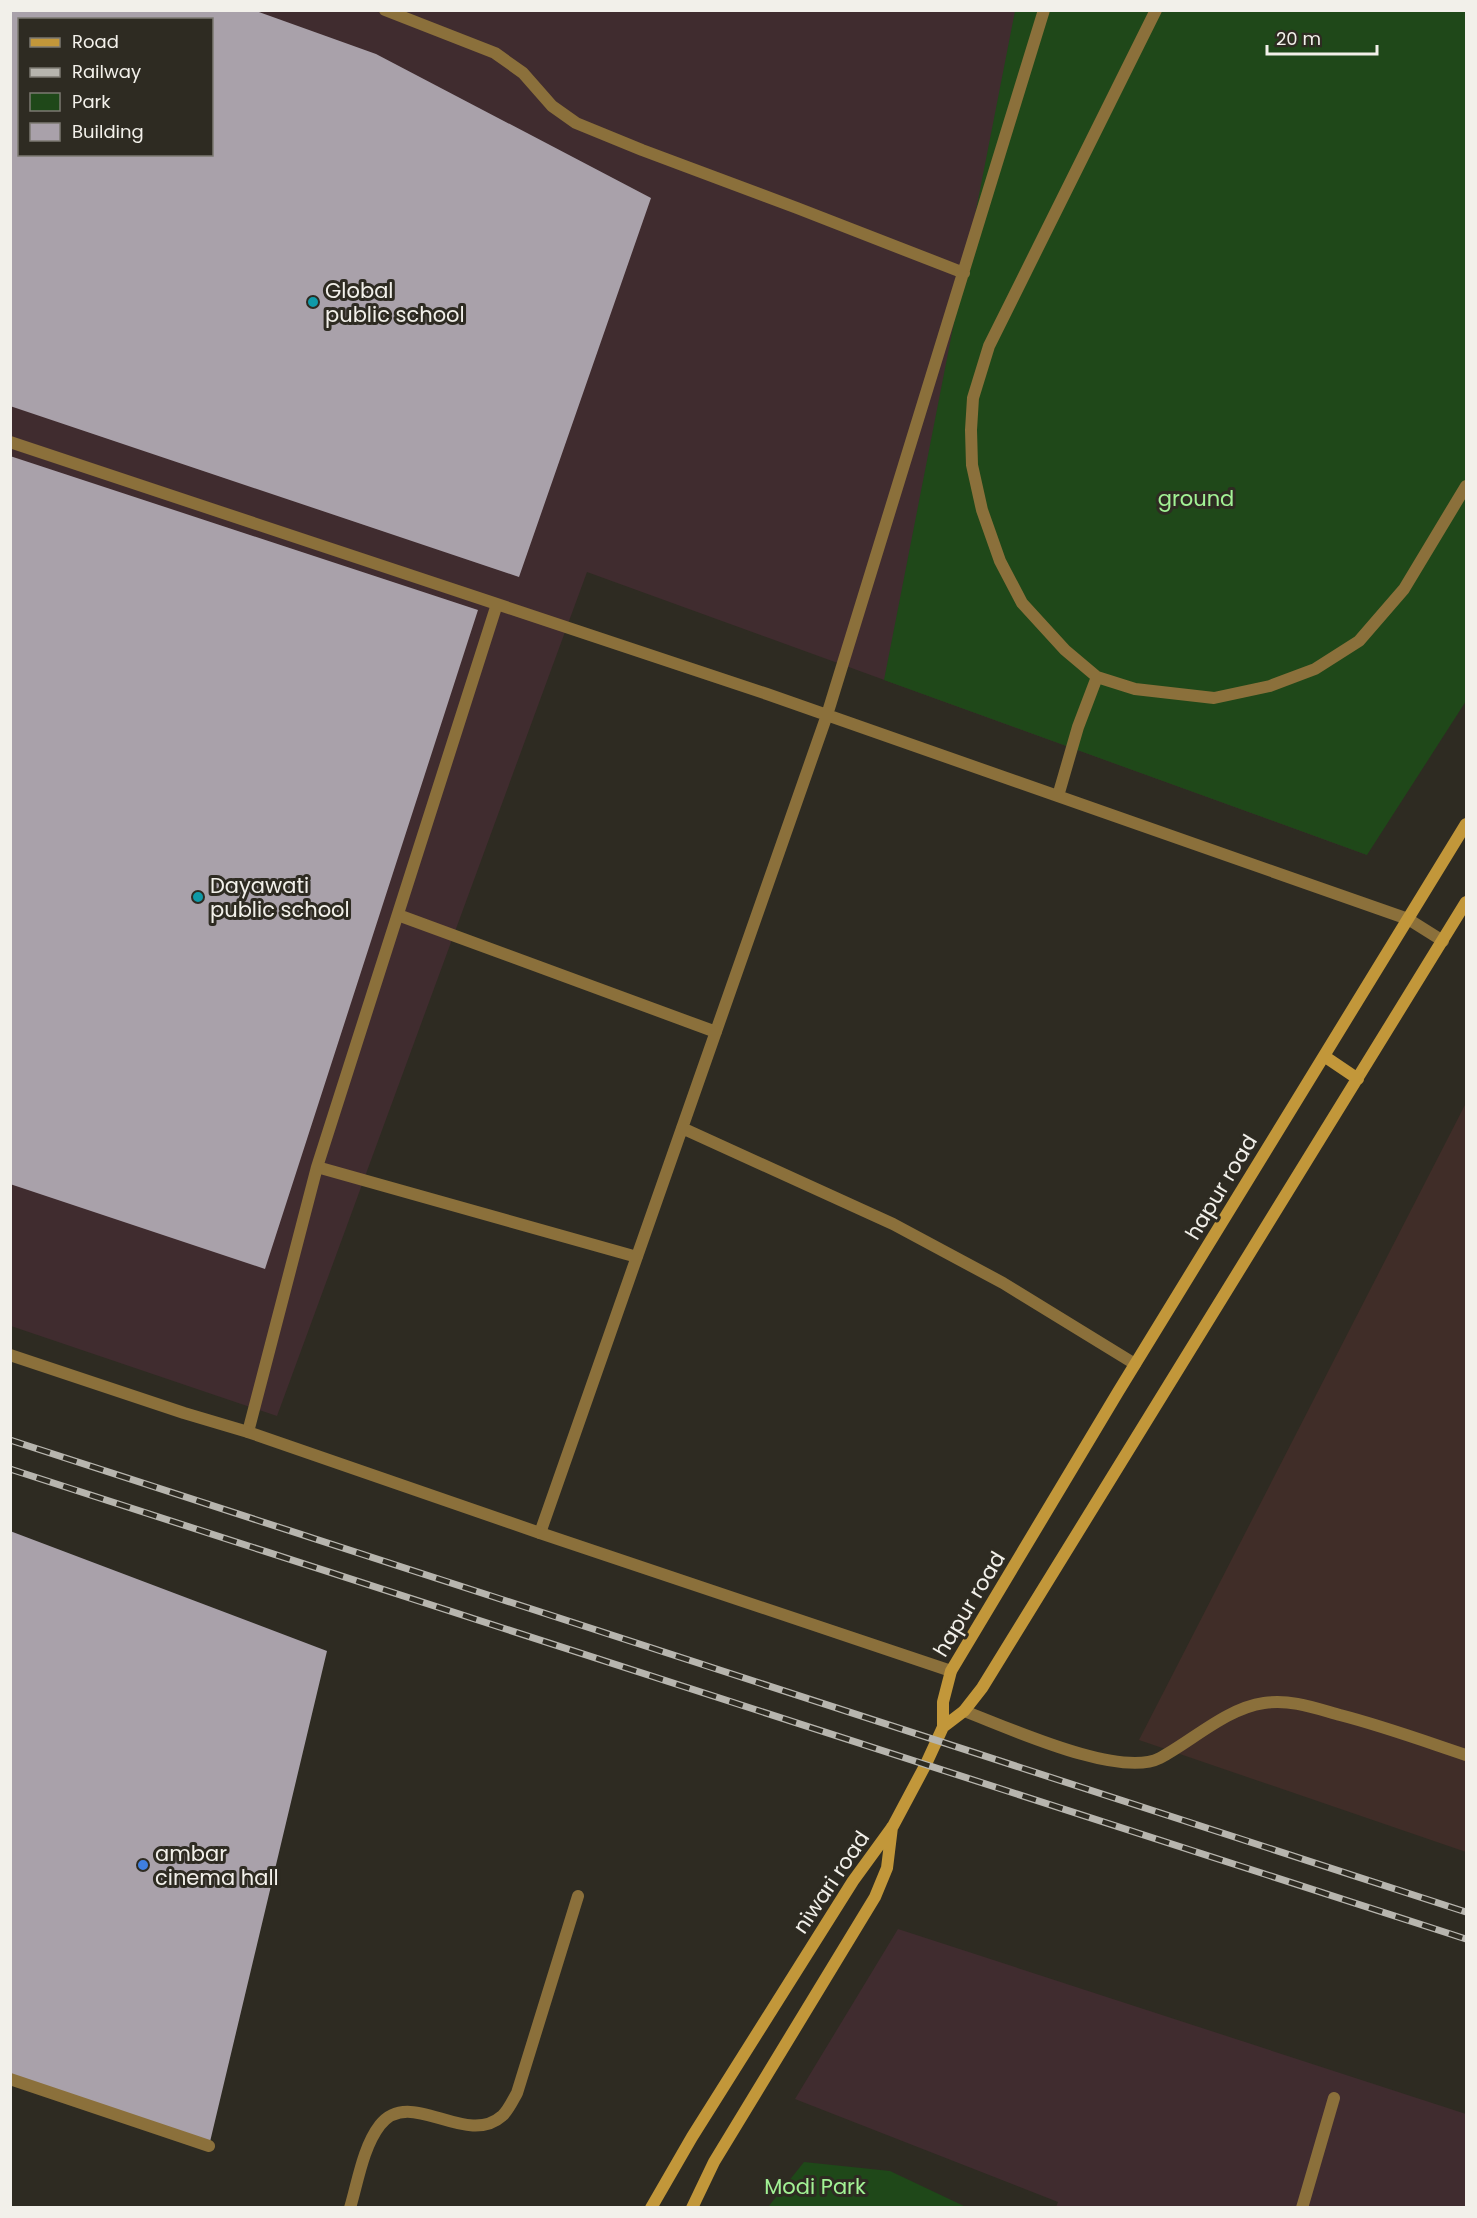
<svg xmlns="http://www.w3.org/2000/svg" width="1477" height="2218" font-family="Poppins,sans-serif">
  <rect width="100%" height="100%" fill="#2e2b22"/>
  <path fill="#402d28" d="M1466,1103V1852L1139,1740Z"/>
  <path fill="#402c2f" fill-rule="evenodd" d="M11,11H1466L1367,855L587,572L277,1416L11,1326ZM20,20H212V154H20Z
    M898,1929L1466,2114V2207H1056L1058,2202L795,2099Z"/>
  <path fill="#1f4819" d="M1015,11H1466V701L1367,855L884,680Z
    M804,2162L890,2171L966,2207H768Z"/>
  <path fill="#a9a1aa" fill-rule="evenodd" d="M10,10H253L376,54L651,198L519,577L10,406ZM20,20H212V154H20Z
    M10,456L478,610L265,1269L10,1184Z
    M10,1531L327,1651L209,2146L10,2079Z"/>
  <g fill="none" stroke-linecap="round" stroke-linejoin="round">
    <path stroke="#8b703b" stroke-width="12" d="M385,10L495,53L523,73L552,106L576,123L642,150L797,208L964,273
      M1156,10L989,346L973,398L971,430L972,465L982,510L1000,561L1022,603L1065,650L1097,677L1135,689L1214,698L1270,686L1315,669L1359,641L1404,589L1466,486
      M10,442L767,694L1408,919L1443,941
      M1058,796L1078,727L1097,677
      M398,915L716,1032
      M682,1128L893,1224L1003,1283L1135,1364
      M317,1167L637,1257
      M248,1432L317,1167L497,604
      M540,1533L827,715L1044,10
      M964,1711C1007,1727 1119,1779 1160,1758C1192,1741 1227,1708 1264,1703C1291,1699 1315,1708 1340,1715C1383,1726 1424,1741 1466,1755
      M350,2208C358,2181 363,2147 380,2125C410,2086 466,2148 502,2116C508,2111 513,2100 517,2093L578,1896
      M1302,2208L1334,2098"/>
    <path stroke="#8b703b" stroke-width="12" d="M10,1355L184,1413L248,1432L540,1533L951,1671
      M10,2079L209,2146"/>
    <path stroke="#c2973a" stroke-width="12" d="M1324,1056L1358,1079
      M943,1727L964,1711L982,1688L1466,902
      M651,2208L692,2137L853,1881L893,1826L926,1764L943,1727V1702L951,1671L1118,1392L1466,824
      M692,2208L714,2162L875,1897L887,1868L892,1827"/>
    <g stroke="#b7b5ae" stroke-width="7">
      <path id="rail" d="M10,1440L1466,1912
        M10,1469L1466,1939"/>
    </g>
    <use href="#rail" stroke="#2e2b22" stroke-width="4.5" stroke-dasharray="14" stroke-linecap="butt"/>
  </g>
  <g fill="#0f9aa8" stroke="#2e2b22" stroke-width="2">
    <circle cx="313" cy="302" r="6"/>
    <circle cx="198" cy="897" r="6"/>
  </g>
  <circle fill="#3f7fe0" stroke="#2e2b22" stroke-width="2" cx="143" cy="1865" r="6"/>
  <g text-anchor="middle" dominant-baseline="central" stroke-width="6" stroke-linejoin="round" paint-order="stroke">
    <g font-size="21" fill="#f2f0ea" stroke="#2e2b22" text-anchor="start">
      <text x="325" y="290">Global<tspan x="325" dy="24">public school</tspan></text>
      <text x="210" y="885">Dayawati<tspan x="210" dy="24">public school</tspan></text>
      <text x="155" y="1853">ambar<tspan x="155" dy="24">cinema hall</tspan></text>
    </g>
    <g font-size="21" fill="#a2f295" stroke="#2e2b22">
      <text x="1196" y="498">ground</text>
      <text x="815" y="2186">Modi Park</text>
    </g>
    <g font-size="21" fill="#f2f0ea" stroke="#2e2b22">
      <text transform="translate(1221 1187) rotate(-59)">hapur road</text>
      <text transform="translate(969 1604) rotate(-59)">hapur road</text>
      <text transform="translate(831 1882) rotate(-56)">niwari road</text>
    </g>
  </g>
  <rect width="1477" height="2218" fill="none" stroke="#f2f0ea" stroke-width="24"/>
  <rect x="18" y="18" width="195" height="138" fill="#2e2b22" stroke="#7c7a72" stroke-width="1.5"/>
  <rect x="30" y="38" width="30" height="9" fill="#c2973a" stroke="#7c7a72" stroke-width="1.5"/>
  <text x="72" y="48" font-size="18" fill="#f2f0ea">Road</text>
  <rect x="30" y="68" width="30" height="9" fill="#b7b5ae" stroke="#7c7a72" stroke-width="1.5"/>
  <text x="72" y="78" font-size="18" fill="#f2f0ea">Railway</text>
  <rect x="30" y="93" width="30" height="18" fill="#1f4819" stroke="#7c7a72" stroke-width="1.5"/>
  <text x="72" y="108" font-size="18" fill="#f2f0ea">Park</text>
  <rect x="30" y="123" width="30" height="18" fill="#a9a1aa" stroke="#7c7a72" stroke-width="1.5"/>
  <text x="72" y="138" font-size="18" fill="#f2f0ea">Building</text>
  <path d="M1267 45v9h110v-9" fill="none" stroke="#f2f0ea" stroke-width="3"/>
  <text x="1276" y="45" font-size="18" fill="#f2f0ea" stroke="#2e2b22" stroke-width="4.5" paint-order="stroke">20 m</text>
</svg>
